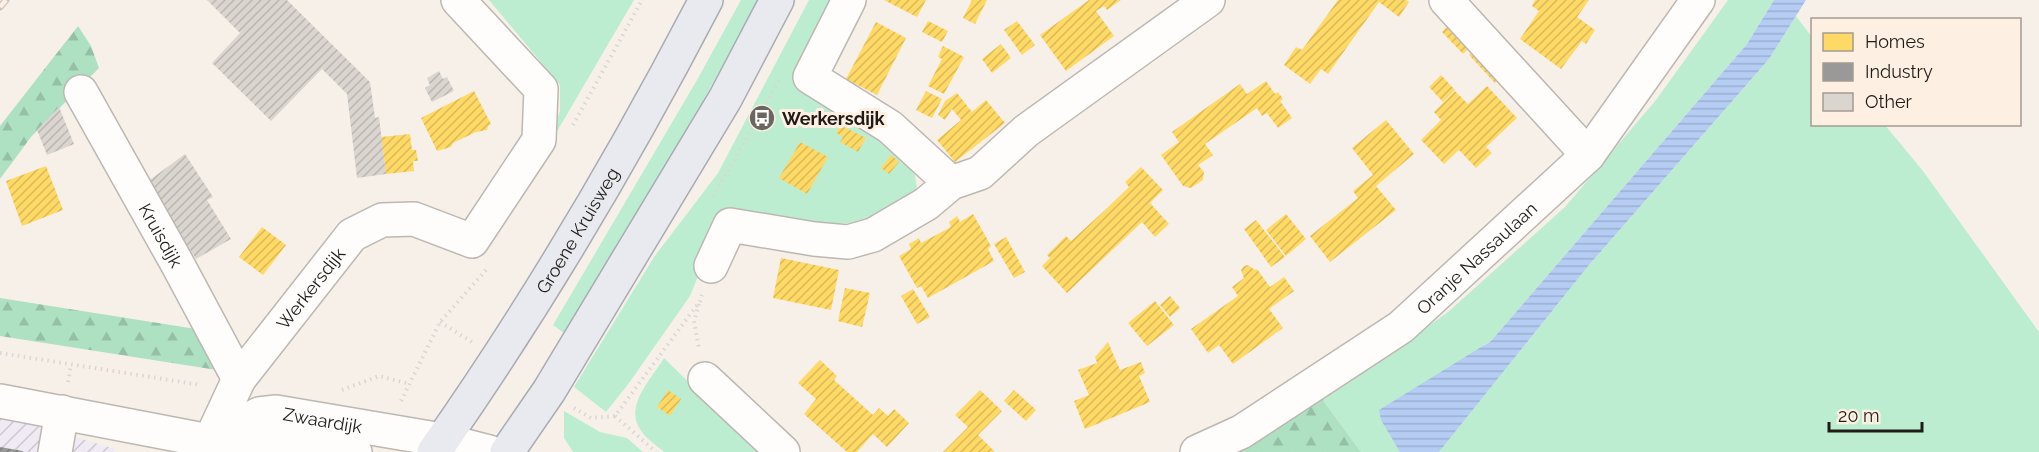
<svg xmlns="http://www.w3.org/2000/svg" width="2039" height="452" font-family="Raleway,sans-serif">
  <defs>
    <pattern id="industrial-furrows" width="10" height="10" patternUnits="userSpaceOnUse" patternTransform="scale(1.5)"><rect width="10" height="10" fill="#efeaf3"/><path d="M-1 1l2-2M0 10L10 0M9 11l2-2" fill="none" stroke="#cdc8d0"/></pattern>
    <pattern id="forest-firs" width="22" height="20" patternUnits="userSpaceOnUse" patternTransform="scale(1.5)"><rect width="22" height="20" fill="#aee0c2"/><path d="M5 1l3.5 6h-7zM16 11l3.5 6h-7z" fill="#95c0a6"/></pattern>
    <pattern id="water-rules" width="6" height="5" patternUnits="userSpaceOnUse" patternTransform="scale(1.5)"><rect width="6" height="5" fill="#b5ccf3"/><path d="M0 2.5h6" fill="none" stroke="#9bafd0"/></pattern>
    <pattern id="homes-hatch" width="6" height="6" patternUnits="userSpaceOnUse" patternTransform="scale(1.5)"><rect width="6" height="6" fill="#ffd966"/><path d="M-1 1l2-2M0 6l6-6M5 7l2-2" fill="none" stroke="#daba58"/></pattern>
    <pattern id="industry-hatch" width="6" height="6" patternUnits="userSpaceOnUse" patternTransform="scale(1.5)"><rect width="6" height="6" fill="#999"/><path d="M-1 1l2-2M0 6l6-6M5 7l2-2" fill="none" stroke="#7c7c7c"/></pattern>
    <pattern id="building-hatch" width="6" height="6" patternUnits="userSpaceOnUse" patternTransform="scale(1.5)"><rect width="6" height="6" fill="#dbd5d0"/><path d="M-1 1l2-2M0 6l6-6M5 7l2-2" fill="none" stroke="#bcb6b2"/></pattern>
  </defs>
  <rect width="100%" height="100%" fill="#f7f0e9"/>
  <path fill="url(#industrial-furrows)" d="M0,414L115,449L114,452H0Z"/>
  <path fill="#bdedd0" d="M489,0H634L549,145L560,111V85Z
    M741,0H759L662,175L565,334L553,325L697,80Z
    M809,0H835L795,83L893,147L915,175L917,189C875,245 784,218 725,210L690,296L629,383L606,412L574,387L654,257L718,173Z
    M1728,0H1774L1747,44L1491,341L1485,344L1400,452H1361L1322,399L1368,369L1448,312L1565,207L1656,100Z
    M1796,16L1812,37V124L1885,125L1923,171L2039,332V452H1439L1589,265L1769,59Z
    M664,358L760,452H664C656,445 645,438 640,429C624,406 652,378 664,358Z
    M564,411L600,432L627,438L643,452H573L564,438Z"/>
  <path fill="url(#forest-firs)" d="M78,26L91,46L99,68L31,137L0,179V126Z
    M0,298L196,329L217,370L0,336Z
    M1322,399L1361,452H1232L1260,438Z"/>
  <path fill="url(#water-rules)" d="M1774,0H1806L1769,59L1589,265L1439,452H1400L1381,420L1379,410L1491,341L1747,44Z"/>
  <path fill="url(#homes-hatch)" d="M884,0H926L917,17Z
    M972,0H987L975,24L963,18Z
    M1089,0H1121L1107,10L1104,6L1096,11L1114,36L1066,71L1040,35Z
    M1338,0H1406L1409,2L1399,17L1379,2L1328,74L1321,69L1310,84L1284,65L1296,47L1302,50Z
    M1535,0H1589L1577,17L1595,30L1586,44L1582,41L1561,69L1520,39L1539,11L1532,6Z
    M1455,18L1477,40L1463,54L1442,32Z
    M928,21L948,31L942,42L922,32Z
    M1017,21L1035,45L1022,55L1004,30Z
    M876,22L906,38L877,95L846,79Z
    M1480,43L1507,71L1495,83L1469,55Z
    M1001,44L1011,58L992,73L982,59Z
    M943,46L964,57L944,94L928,86L942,59L938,57Z
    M1441,75L1455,90L1443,102L1429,87Z
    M1266,81L1275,94L1278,92L1283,99L1280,101L1292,118L1278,128L1267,113L1262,116L1257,108L1205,144L1213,155L1198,165L1204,172L1203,180L1191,188L1183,186L1161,155L1179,142L1172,132L1240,84L1247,94Z
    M1487,86L1517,118L1486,147L1492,153L1476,168L1459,150L1444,164L1421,140L1441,120L1434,112L1455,91L1468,104Z
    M474,91L491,124L488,126L487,130L476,132L453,143L451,147L437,151L421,118Z
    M926,91L942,99L932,118L916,110Z
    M957,93L972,112L986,100L1005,123L955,162L937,140L961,120L952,109L945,120L938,115L945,101Z
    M1386,120L1414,154L1376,186L1396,210L1330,262L1310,236L1358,198L1353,191L1373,175L1352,148Z
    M840,125L866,138L858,152L840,142L843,137L836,133Z
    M410,134L412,150H416L418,161H413L414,171L386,174L381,137Z
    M800,142L828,157L807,194L779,178Z
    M891,155L899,162L889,174L881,168Z
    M46,166L63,210L22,226L6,181Z
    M1141,167L1163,190L1150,203L1169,224L1155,237L1142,222L1067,293L1042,266L1050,258L1047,255L1066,236L1071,241L1104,211L1129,187L1125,182Z
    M973,214L991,246L988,249L994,261L928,298L921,286L917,288L899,256L911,249L909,244L919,238L921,243L951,227L949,222L957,216L960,222Z
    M1286,214L1306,239L1286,256L1266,230Z
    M1256,220L1285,257L1271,267L1244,229Z
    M262,227L286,245L263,275L239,257Z
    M1006,237L1025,272L1014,278L994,244Z
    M781,258L839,270L831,310L773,298Z
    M1248,265L1255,270L1257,269L1270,287L1284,277L1294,291L1269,309L1283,328L1233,364L1219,345L1208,353L1191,329L1238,296L1232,287L1244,278L1241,270L1244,266Z
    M845,288L870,293L862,327L838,321Z
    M913,289L930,317L917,324L901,296Z
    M1170,296L1180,308L1170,317L1160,305Z
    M1155,301L1174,325L1147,346L1128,323Z
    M1108,342L1120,370L1141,362L1145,373L1139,376L1150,402L1085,429L1074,401L1089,395L1078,370L1097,363L1095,357Z
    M820,360L837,376L834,380L873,415L879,408L888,416L894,409L909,423L887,447L873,434L857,452H847L804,414L816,399L798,383Z
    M668,390L681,399L670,416L657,407Z
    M980,390L1002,411L978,435L995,452H943L968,427L955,415Z
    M1014,390L1036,410L1026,421L1004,401Z"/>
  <path fill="url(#industry-hatch)" d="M0,447L23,451V452H0Z"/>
  <path fill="url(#building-hatch)" d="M207,0H287L370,82L375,118L379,117L386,174L357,178L347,94L322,69L271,121L212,63L240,33Z
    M439,71L443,79L447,77L454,91L432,102L425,88L430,85L427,78Z
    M59,107L74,144L47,155L37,130Z
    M185,154L213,197L207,200L231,239L196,259L147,182Z"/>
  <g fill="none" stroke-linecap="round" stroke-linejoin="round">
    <g stroke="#bdb7b1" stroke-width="36">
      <g id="minor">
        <path d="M849,0L810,77L890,127L951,183"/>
        <path d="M1446,0L1588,155"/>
        <path id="s1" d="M81,92L178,265L239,379"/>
        <path d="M711,266L730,225L814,239L848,242L873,235L926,204L951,183L980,173L1026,131L1208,0"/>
        <path d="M705,379L783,452"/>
        <path d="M0,401L209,441L270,438L330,445L355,452"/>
        <path id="s2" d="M218,436L259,414L276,412L442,440L489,452"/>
        <path d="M55,452L62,412"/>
        <path id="s3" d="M205,452L239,379L352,235L382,220L414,219L472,241L539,140L541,89L458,0"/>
        <path id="s4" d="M1197,452L1241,432L1401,327L1588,155L1698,0"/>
      </g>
    </g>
    <g stroke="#a9abb3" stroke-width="36">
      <g id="major">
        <path id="s5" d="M434,452C535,308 625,156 706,0"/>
        <path d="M507,452L549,391L725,99L777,0"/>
      </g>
    </g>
    <path stroke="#d9d6d5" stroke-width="4" stroke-dasharray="1.5 4.5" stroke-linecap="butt" d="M573,125L642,0
      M713,197L779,81
      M699,304L694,321L699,349
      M440,322L472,342
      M0,353L201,385
      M68,382L71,365
      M342,390L379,376L410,384
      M401,401L440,322L486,270
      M574,408L591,418L615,416L700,301L702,295
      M615,416L656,452"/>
    <use href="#minor" stroke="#fefdfc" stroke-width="33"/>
    <use href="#major" stroke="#e8eaef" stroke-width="33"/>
    <g stroke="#c6c5c3" stroke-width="7">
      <path id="rail" d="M0,7L6,0"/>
    </g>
    <use href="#rail" stroke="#fdf0e3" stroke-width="4.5" stroke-dasharray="14" stroke-linecap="butt"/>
  </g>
  <defs>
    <g id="bus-disc" transform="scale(1.35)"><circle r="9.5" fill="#6b6660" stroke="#fdf0e3"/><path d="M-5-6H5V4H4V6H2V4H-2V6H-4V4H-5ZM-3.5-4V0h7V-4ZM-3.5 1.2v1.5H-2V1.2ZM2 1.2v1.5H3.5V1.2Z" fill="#fff"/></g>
  </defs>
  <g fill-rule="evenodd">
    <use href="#bus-disc" x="762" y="118"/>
  </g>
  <g text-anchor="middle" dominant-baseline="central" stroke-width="6" stroke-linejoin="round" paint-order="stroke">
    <g font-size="18" font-weight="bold" fill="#201b17" stroke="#fdf0e3" text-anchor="start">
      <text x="782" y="118">Werkersdijk</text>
    </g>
    <g font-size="18" fill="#201b17" stroke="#fdf0e3">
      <text stroke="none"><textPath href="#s5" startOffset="264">Groene Kruisweg</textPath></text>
      <text stroke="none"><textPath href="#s1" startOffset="164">Kruisdijk</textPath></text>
      <text stroke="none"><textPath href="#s4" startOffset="342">Oranje Nassaulaan</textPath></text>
      <text stroke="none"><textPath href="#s3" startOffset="196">Werkersdijk</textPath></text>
      <text stroke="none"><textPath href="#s2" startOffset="111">Zwaardijk</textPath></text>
    </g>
  </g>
  <rect x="1811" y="18" width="210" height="108" fill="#fdf0e3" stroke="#a59b91" stroke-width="1.5"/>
  <rect x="1823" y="33" width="30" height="18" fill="#ffd966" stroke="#a59b91" stroke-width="1.5"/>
  <text x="1865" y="48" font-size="18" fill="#201b17">Homes</text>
  <rect x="1823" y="63" width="30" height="18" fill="#999999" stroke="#a59b91" stroke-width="1.5"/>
  <text x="1865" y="78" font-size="18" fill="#201b17">Industry</text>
  <rect x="1823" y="93" width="30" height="18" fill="#dbd5d0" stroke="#a59b91" stroke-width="1.5"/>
  <text x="1865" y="108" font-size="18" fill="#201b17">Other</text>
  <path d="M1829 422v9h93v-9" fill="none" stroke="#201b17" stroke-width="3"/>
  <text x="1838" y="422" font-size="18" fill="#201b17" stroke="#fdf0e3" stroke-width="4.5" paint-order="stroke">20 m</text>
</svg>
